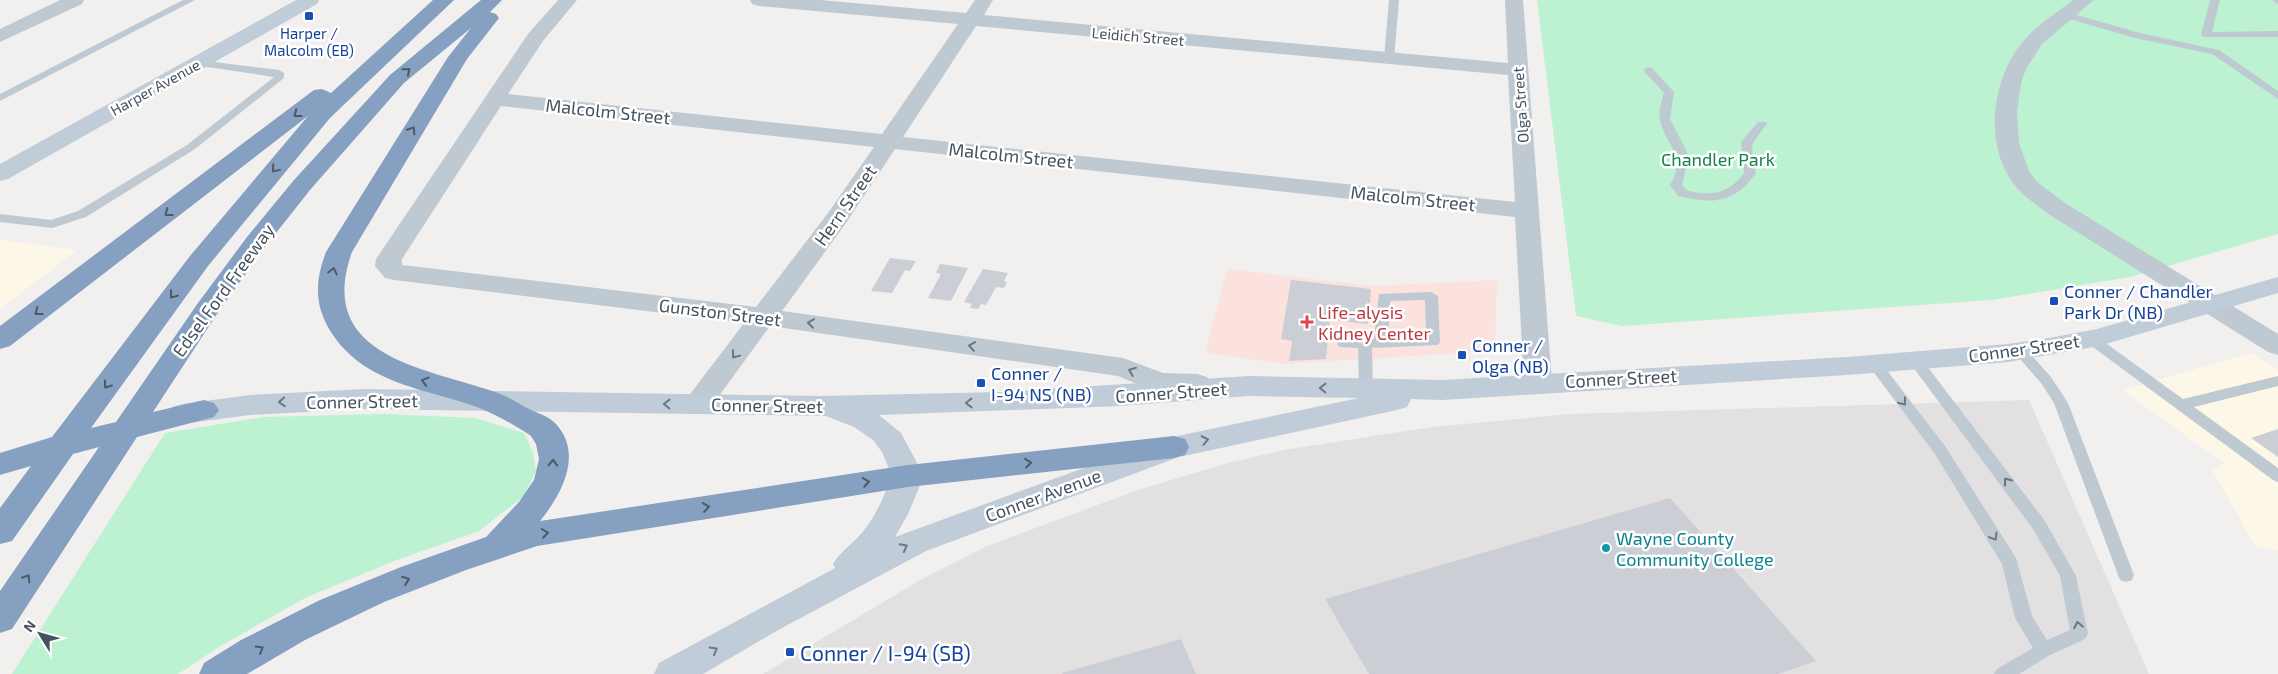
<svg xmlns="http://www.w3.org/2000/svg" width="2278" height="674" font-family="'Exo 2',sans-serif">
  <rect width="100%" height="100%" fill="#f2efef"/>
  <path fill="#fdf7e8" d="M0,240L77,250L0,309Z
    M2252,353L2278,370V551L2255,546L2213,471L2224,463L2122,390Z"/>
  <path fill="#e3e0e1" d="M2029,400L2149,674H763L922,579L987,546L1138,490L1228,463L1284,450L1432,427L1570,414Z"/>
  <path fill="#fce2df" d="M1227,269L1372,286L1497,280L1495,351L1284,364L1205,353Z"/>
  <path fill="#bcf1d1" d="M1537,0H2278V234L2130,277L1992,300L1622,326L1576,316Z
    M384,414L475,418L524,433L533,452L536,471L524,496L479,531L394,561L305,598L219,647L178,674H12L165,433L264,417Z"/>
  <path fill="#cbced4" d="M890,258L916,261L910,271L905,270L892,293L871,291Z
    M940,264L968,268L951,301L928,298L941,274L936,273Z
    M983,269L1008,273L1004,281L1007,282L1004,288L996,287L986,305L981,304L978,309L970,308L972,304L964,302Z
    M1291,280L1371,289L1368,324L1330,320L1326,359L1289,361L1292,341L1281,339Z
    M2278,429V457L2251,438Z
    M1670,498L1816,661L1778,674H1369L1325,599Z
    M1181,639L1196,674H1062V673Z"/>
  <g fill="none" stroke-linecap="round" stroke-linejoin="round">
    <path fill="#bfc9d2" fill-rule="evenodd" d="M183,0H195L0,101V94Z
      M1389,0H1399L1394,59L1389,62L1384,59Z
      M2210,0H2220L2212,32L2278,31V37H2203L2201,35Z
      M2272,0H2278V4Z
      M2066,12L2140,33L2219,50L2278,91V99L2212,54L2135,38L2063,17V13Z
      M199,60L279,70L284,73V78L195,149L86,217L52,228L0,222V214L51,220L78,211L187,145L274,77L195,65L194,63Z
      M1648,67L1652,68L1674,92L1670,119L1689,156L1682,185L1686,190C1710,197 1729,194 1744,173L1741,142L1758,122H1766L1767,124C1748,149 1751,141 1756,173C1734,204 1713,204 1678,196L1670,185C1688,155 1665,145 1660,120C1658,112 1662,100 1664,93L1643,70Z
      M1431,292L1438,296L1440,342L1438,345L1372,348L1373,389L1371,392H1361L1359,389L1358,348L1339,347L1337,344L1339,341L1374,339L1379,294ZM1425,300L1426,338L1388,339L1390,301Z
      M2091,335L2096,336L2183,399L2278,376V386L2194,407L2278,468V482L2273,480L2086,342L2084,339Z
      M2020,346L2025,348L2051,377L2068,403L2134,575L2132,580L2126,582L2120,580L2118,575L2054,403L2041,383L2013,351Z
      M1915,355L1920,357L2045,521L2076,576L2088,634L2085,639L2050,655L2019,674H1994L1997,669L2033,648L2015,618L2002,564L1935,454L1869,366L1867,363L1869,360H1879L1945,446L2016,558L2032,616L2047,640L2070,630L2060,576L2033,529L1910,363L1908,360Z"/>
    <path fill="#bfc9d2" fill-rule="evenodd" d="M60,0H84L82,4L0,42V29Z
      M558,0H577L543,41L508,94L882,134L958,24L759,6L752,4L750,0H820L966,13L975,0H993L984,15L1508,63L1505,0H1523L1552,383L1548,390L1538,393L1528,390L1524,383L1515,217L895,149L846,223L782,311L1123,358L1163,373L1197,374L1207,377L1211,384L1207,391C1176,399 1146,388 1118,376L770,326L708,411L698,414L688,411L683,404L688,397L744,323L394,280L385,278L375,266L376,259L528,34ZM976,26L1508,75L1515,202L903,137ZM501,106L874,147L828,213L756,307L402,265V259Z"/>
    <path fill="#bfc9d2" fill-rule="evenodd" d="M2073,0H2094L2042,44L2026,69L2021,83L2017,112L2019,143L2029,171L2037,182L2065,203L2278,334V355L2268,352L2047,213C2033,202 2018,193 2009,177C1985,138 1993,79 2021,44C2035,26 2055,14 2073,0Z"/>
    <path fill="#c1ccd9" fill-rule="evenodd" d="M296,0H319L317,4L8,179L0,181V164Z
      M2278,277V293L2099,346L2008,362L1847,375L1442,400L1411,399L1407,407L1397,410L1179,457L926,551L780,629L703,674H654L659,663L835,568L833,564C840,552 851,545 860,535C875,518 884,497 892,476L882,452L873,440L854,427L826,416L364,409L250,415L182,424L172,421L167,414L172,407L182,404L250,395L364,389L821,396L1001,392L1249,376L1442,380L1847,357L2008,344L2049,338L2097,329ZM1249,396L1359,398L1163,439L895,537L908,514L924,476L901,433L879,415L1120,406Z"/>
    <path fill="#85a0c0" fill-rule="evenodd" d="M433,0H454L330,118L208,266L91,428L116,422L198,303L247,237L294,180L390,75L481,0H502L490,12L496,14L499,18L467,59L352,252C314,358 428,368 498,393C507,396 516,402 525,407C534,412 547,415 555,423C584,453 562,494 540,521L908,465L1174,436L1185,439L1189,447L1185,455L1174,458L908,487L537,546L466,570L384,602L305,640L247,674H199L204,663L241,640L320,600L401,567L486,537L519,502L534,480L539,459L536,444L531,436C515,425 495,414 477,407C424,388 364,384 331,332C314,305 315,281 326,252L448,57L471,28L404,83L310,190L265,247L217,314L153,412L204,400L214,403L219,410L214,417L137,437L12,629L0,633V591L99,447L73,454L12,541L0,544V508L31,466L0,475V453L52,437L190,256L308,116L10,346L0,349V326L314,90L322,89L331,93Z"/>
  </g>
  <defs><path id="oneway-chevron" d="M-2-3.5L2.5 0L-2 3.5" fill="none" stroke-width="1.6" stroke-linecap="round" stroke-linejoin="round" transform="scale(1.25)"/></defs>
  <g stroke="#4c5a67">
    <use href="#oneway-chevron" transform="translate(407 71) rotate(-40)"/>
    <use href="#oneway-chevron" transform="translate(297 114) rotate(143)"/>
    <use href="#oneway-chevron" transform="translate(412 130) rotate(-58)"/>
    <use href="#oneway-chevron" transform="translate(275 169) rotate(130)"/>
    <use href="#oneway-chevron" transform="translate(168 213) rotate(143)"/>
    <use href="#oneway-chevron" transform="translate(333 271) rotate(-77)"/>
    <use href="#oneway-chevron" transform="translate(173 295) rotate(127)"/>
    <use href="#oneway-chevron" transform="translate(38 312) rotate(143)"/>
    <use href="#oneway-chevron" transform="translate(425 381) rotate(-163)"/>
    <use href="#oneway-chevron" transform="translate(107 385) rotate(126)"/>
    <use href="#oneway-chevron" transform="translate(553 463) rotate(-88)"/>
    <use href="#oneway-chevron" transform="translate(1028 463) rotate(-6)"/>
    <use href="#oneway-chevron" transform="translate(866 482) rotate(-9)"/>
    <use href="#oneway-chevron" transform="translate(706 507) rotate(-9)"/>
    <use href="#oneway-chevron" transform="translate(545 533) rotate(-9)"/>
    <use href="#oneway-chevron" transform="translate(27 578) rotate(-57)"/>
    <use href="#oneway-chevron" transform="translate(406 580) rotate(-21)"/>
    <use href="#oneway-chevron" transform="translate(260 649) rotate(-30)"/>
  </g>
  <g stroke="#6a7680">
    <use href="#oneway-chevron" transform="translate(811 323) rotate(-172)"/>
    <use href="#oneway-chevron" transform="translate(972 346) rotate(-172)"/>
    <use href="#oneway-chevron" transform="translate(735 355) rotate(127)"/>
    <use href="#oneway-chevron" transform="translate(1132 371) rotate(-158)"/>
    <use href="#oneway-chevron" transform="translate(1903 402) rotate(52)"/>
    <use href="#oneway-chevron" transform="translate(2007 481) rotate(-126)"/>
    <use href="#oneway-chevron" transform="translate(1994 537) rotate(59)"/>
    <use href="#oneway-chevron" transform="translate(2078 625) rotate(-101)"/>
  </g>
  <g stroke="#6b7782">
    <use href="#oneway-chevron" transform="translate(1323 388) rotate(-179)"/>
    <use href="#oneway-chevron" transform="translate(282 402) rotate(175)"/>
    <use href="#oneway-chevron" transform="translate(969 403) rotate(179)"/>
    <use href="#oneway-chevron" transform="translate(667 404) rotate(-179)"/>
    <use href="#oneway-chevron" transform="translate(1205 440) rotate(-12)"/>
    <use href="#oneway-chevron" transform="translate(904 547) rotate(-28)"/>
    <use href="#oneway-chevron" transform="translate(714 650) rotate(-30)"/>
  </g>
  <g fill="#1a4fb4" stroke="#fff" stroke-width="2">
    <rect x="304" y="11" width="10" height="10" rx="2.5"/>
    <rect x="2049" y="296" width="10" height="10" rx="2.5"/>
    <rect x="1457" y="350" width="10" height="10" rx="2.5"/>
    <rect x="976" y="378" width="10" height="10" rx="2.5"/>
    <rect x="785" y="647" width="10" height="10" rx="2.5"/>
  </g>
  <path fill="#e0444e" stroke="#fff" stroke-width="2" d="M1304.5 314.5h5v5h5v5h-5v5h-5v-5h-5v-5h5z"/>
  <circle fill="#0f9aa8" stroke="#fff" stroke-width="2" cx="1606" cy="548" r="5"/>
  <g text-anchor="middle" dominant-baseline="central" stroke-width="5" stroke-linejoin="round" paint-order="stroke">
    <g font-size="15" fill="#164399" stroke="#fff">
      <text x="309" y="33">Harper /<tspan x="309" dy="17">Malcolm (EB)</tspan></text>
    </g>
    <g font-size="15" fill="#46525d" stroke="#fff">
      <text transform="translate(1138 36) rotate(5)">Leidich Street</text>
      <text transform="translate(155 87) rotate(-29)">Harper Avenue</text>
      <text transform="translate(1520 105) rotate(-94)">Olga Street</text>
    </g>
    <g font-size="18" fill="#46525d" stroke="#fff">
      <text transform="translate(608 111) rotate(6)">Malcolm Street</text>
      <text transform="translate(1011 155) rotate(6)">Malcolm Street</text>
      <text transform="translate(1413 198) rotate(6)">Malcolm Street</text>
      <text transform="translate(845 205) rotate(-55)">Hern Street</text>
      <text transform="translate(223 290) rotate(-54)">Edsel Ford Freeway</text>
      <text transform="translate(720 312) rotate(7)">Gunston Street</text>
      <text transform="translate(2024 348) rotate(-8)">Conner Street</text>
      <text transform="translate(1621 378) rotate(-3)">Conner Street</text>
      <text transform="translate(1171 392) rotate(-4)">Conner Street</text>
      <text transform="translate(362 401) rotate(-1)">Conner Street</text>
      <text transform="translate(767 405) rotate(1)">Conner Street</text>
      <text transform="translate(1043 495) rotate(-20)">Conner Avenue</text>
    </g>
    <g font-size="18" fill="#13834d" stroke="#fff">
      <text x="1718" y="159">Chandler Park</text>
    </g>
    <g font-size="18" fill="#164399" stroke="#fff" text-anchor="start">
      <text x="2064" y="291">Conner / Chandler<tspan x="2064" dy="21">Park Dr (NB)</tspan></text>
      <text x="1472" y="345">Conner /<tspan x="1472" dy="21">Olga (NB)</tspan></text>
      <text x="991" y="373">Conner /<tspan x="991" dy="21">I-94 NS (NB)</tspan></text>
    </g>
    <g font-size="18" fill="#be3a42" stroke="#fff" text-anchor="start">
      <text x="1318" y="312">Life-alysis<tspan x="1318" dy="21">Kidney Center</tspan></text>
    </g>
    <g font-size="18" fill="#0d838f" stroke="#fff" text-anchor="start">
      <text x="1616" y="538">Wayne County<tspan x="1616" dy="21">Community College</tspan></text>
    </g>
    <g font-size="21" fill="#164399" stroke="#fff" text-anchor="start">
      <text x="800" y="652">Conner / I-94 (SB)</text>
    </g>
  </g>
  <g transform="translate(40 634) rotate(307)" stroke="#ffffff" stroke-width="4" paint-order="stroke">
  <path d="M0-4L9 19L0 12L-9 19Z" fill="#46525d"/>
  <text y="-8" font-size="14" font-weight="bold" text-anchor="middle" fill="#46525d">N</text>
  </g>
</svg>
